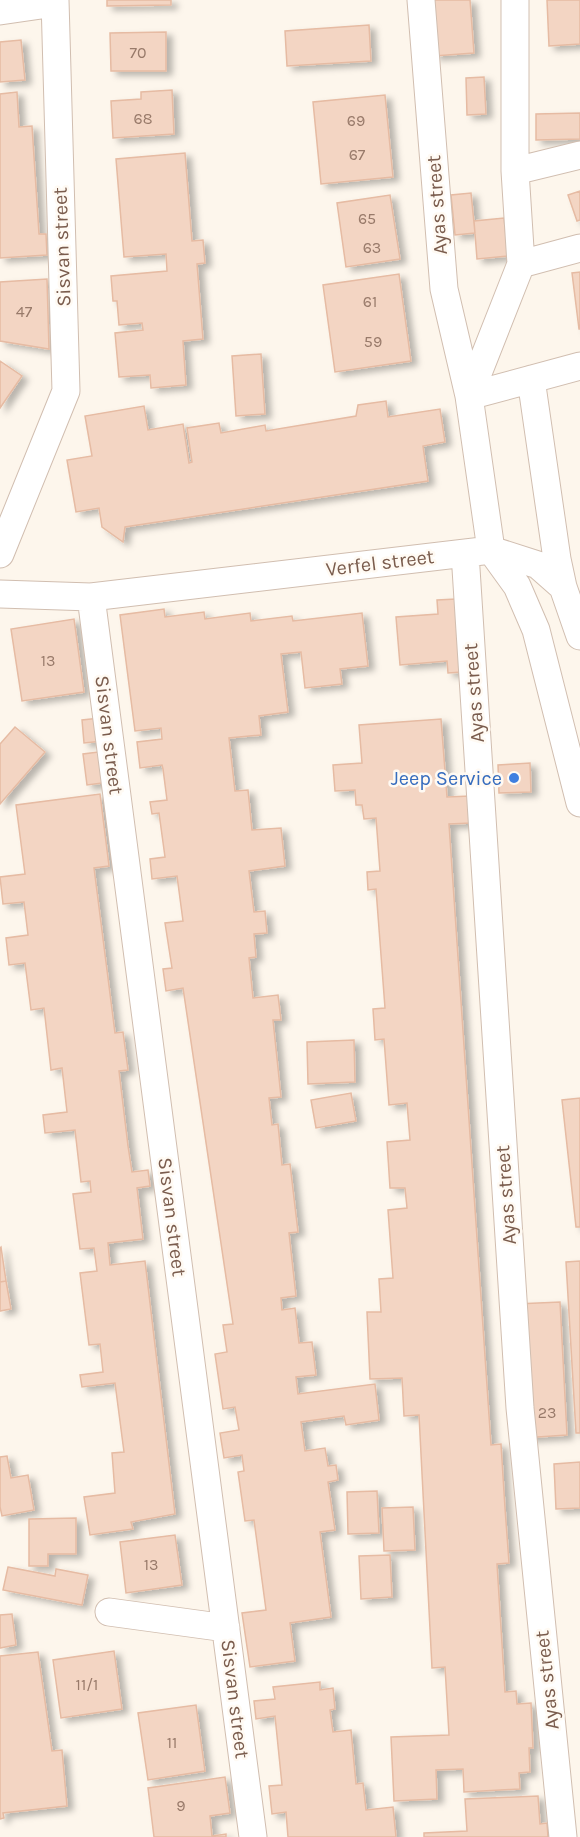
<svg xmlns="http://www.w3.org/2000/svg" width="580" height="1837" font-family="Karla,sans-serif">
  <defs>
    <filter id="shadow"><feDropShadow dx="6" dy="4" stdDeviation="3" flood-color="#0004"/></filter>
  </defs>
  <rect width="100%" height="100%" fill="#fdf6ec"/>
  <path fill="#f3d5c3" stroke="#e6bba3" stroke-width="1.5" filter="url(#shadow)" d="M107,0H171V5L107,6Z
    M429,0H470L474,53L434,56Z
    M547,0H580V44L549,46Z
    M369,25L371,61L287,66L285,31Z
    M166,32V71H111L110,33Z
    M21,40L25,80L0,82V42Z
    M484,77L486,114L467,115L466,78Z
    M172,90L174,134L113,138L111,101L141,99V92Z
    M17,92L19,127L32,126L39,234H46L47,255L0,258V94Z
    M385,95L393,177L321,184L313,102Z
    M580,113V139L536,140V114Z
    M185,153L192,241L203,240L205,263L197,264L203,339L183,341L186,385L151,388L150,375L119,377L115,333L143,330L142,323L119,325L117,301H113L111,276L167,271L166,254L124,257L116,159Z
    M580,191V220L577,221L568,195Z
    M471,193L475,233L455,235L451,195Z
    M390,195L400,259L346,267L337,203Z
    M504,218L508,256L477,259L474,221Z
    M580,272V329H579L572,273Z
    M399,274L411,361L335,372L323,285Z
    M47,279L49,349L0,341V282Z
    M261,354L265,414L236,416L232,356Z
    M0,361L22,376L0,408Z
    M386,401L388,417L440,409L445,442L423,446L428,481L125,527L123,542L102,527L99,508L76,512L67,460L92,456L85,416L144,406L148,430L183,424L189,463L192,462L187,428L219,423L221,433L265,425L266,431L356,416L358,405Z
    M456,599L462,672L448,673L447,661L400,665L396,617L438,614L437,600Z
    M164,609L165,617L204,612L205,619L250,613L251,621L292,616L293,621L362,613L368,666L340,669L342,684L305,688L301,652L281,654L288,712L259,716L261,735L229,738L235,791L248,790L252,830L281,828L285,866L249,871L254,912L265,911L267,933L254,934L256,957L249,958L253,998L278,995L281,1020H273L281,1097L269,1098L272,1125L278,1124L282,1165L290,1164L298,1232L289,1233L296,1296L281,1298L282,1310L295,1308L299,1343L312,1342L316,1375L296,1377L298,1394L375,1384L379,1420L346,1425L344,1416L301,1422L305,1451L325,1448L328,1466L336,1465L338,1480L328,1482L335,1530L320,1532L331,1617L290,1623L295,1661L250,1667L242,1613L266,1610L254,1520L245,1521L238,1472L244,1471L242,1455L224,1458L220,1433L239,1430L235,1407L223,1409L215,1354L227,1352L223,1325L233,1324L183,988L166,991L163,969L172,968L165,923L183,921L177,876L152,879L150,859L165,857L159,813L152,814L150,802L167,800L163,769L162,765L140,768L137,742L162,739L161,728L135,731L120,615Z
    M74,619L84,692L22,701L11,629Z
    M100,718L103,741L84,743L82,720Z
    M441,719L447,797L470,796L472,823L449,824L491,1445L501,1444L505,1508L509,1563L497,1564L505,1692L516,1691L517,1704L531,1703L533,1748H529L530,1772L519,1773L520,1789L464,1792L463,1769L436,1770L437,1799L394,1801L391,1737L449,1735L445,1667L432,1668L419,1415L404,1416L402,1378L370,1379L367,1312H381L379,1279L393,1278L388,1210L407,1208L405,1188H390L387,1142L410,1140L407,1103L389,1105L384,1039L375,1040L373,1009L385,1008L376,889L368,890L367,872L380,871L376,818L364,819L362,805H356L355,790L335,791L333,765L362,763L359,725Z
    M15,727L45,752L0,804V744Z
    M106,751L110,782L87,785L83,754Z
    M530,763L531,792L499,793L498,765Z
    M100,794L109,866L94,868L115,1033L123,1032L128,1070L119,1071L128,1146L132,1172L148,1170L150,1186L137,1188L143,1239L108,1243L110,1265L145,1261L175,1514L131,1522L133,1529L90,1535L84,1497L115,1493L112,1453L124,1452L115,1383L82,1387L80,1375L103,1372L100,1344L89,1345L80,1273L97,1271L94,1248L80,1249L73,1194L91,1192L90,1181L81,1182L75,1130L45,1133L43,1115L67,1112L62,1068L51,1070L44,1008L31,1010L25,963L9,965L6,938L28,935L24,902L3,904L0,877L25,874L16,805Z
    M354,1040L355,1082L308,1084L307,1042Z
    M351,1093L356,1121L316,1128L311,1100Z
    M580,1098V1227H576L562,1100Z
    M1,1247L6,1281L0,1282V1248Z
    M580,1261V1433H576L566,1262Z
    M6,1281L11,1309L0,1311V1282Z
    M560,1302L567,1435L523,1438L516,1304Z
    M7,1456L11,1478L28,1475L34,1510L2,1516L0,1507V1457Z
    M580,1462V1508L556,1509L554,1464Z
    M377,1491L379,1533L348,1534L347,1492Z
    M413,1507L415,1550L384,1551L382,1508Z
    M76,1518V1554H48V1566H29V1519Z
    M175,1535L182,1585L126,1593L120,1542Z
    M390,1555L392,1597L361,1599L359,1556Z
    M8,1567L55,1576L56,1569L88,1575L82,1605L3,1590Z
    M12,1614L16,1645L0,1648V1615Z
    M114,1651L122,1709L61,1718L53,1660Z
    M38,1652L52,1751L62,1750L67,1806L3,1813L4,1818L0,1819V1656Z
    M320,1682V1690L333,1688L335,1709L330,1710L333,1732L351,1730L356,1784L363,1783L366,1810L393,1807L396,1837H288L286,1812L272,1814L269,1786L282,1785L275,1716L256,1719L254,1701L275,1699L273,1687Z
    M196,1705L205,1771L148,1780L138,1713Z
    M225,1777L230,1813L210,1816L212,1836L226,1834V1837H154L148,1788Z
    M538,1796L540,1824L547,1823L548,1837H424V1833L467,1831L465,1799Z"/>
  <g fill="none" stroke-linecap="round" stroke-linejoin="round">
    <g stroke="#d1beb0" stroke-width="29">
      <path id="minor" d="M421,0L444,289L469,396L491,550L517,586L536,630L580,803
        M0,11L55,3
        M515,171L580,155
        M521,264L580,248
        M531,379L557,559L563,587
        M469,396L521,264L515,171V0
        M469,396L580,366
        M465,553L520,1408L563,1837
        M0,554L66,391L55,0
        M0,594L91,597L491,550L538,565L563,587L580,636
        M91,597L253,1837
        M109,1612L226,1628"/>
    </g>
    <use href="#minor" stroke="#fff" stroke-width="27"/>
  </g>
  <circle fill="#3f7fe0" stroke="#fffaf3" stroke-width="2" cx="514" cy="778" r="6"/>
  <g text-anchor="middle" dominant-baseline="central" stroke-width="5" stroke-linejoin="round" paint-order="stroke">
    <g font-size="16" fill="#987a6a">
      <text x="138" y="52">70</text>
      <text x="143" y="118">68</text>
      <text x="356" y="120">69</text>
      <text x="357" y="154">67</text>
      <text x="367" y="218">65</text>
      <text x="372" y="247">63</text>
      <text x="370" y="301">61</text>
      <text x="24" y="311">47</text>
      <text x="373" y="341">59</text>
      <text x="48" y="660">13</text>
      <text x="547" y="1412">23</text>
      <text x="151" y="1564">13</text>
      <text x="87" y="1684">11/1</text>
      <text x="172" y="1742">11</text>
      <text x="181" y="1805">9</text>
    </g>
    <g font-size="20" fill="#7a5c4d" stroke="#fffaf3">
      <text transform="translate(437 205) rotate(-94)">Ayas street</text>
      <text transform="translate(62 247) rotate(-92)">Sisvan street</text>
      <text transform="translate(380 563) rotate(-7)">Verfel street</text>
      <text transform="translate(474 693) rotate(-94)">Ayas street</text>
      <text transform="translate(109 735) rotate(83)">Sisvan street</text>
      <text transform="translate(506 1195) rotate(-94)">Ayas street</text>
      <text transform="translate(172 1217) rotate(83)">Sisvan street</text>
      <text transform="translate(547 1680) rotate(-96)">Ayas street</text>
      <text transform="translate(235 1699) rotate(83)">Sisvan street</text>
    </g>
    <g font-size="20" fill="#366cbe" stroke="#fffaf3" text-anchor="end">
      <text x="502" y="778">Jeep Service</text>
    </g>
  </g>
</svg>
